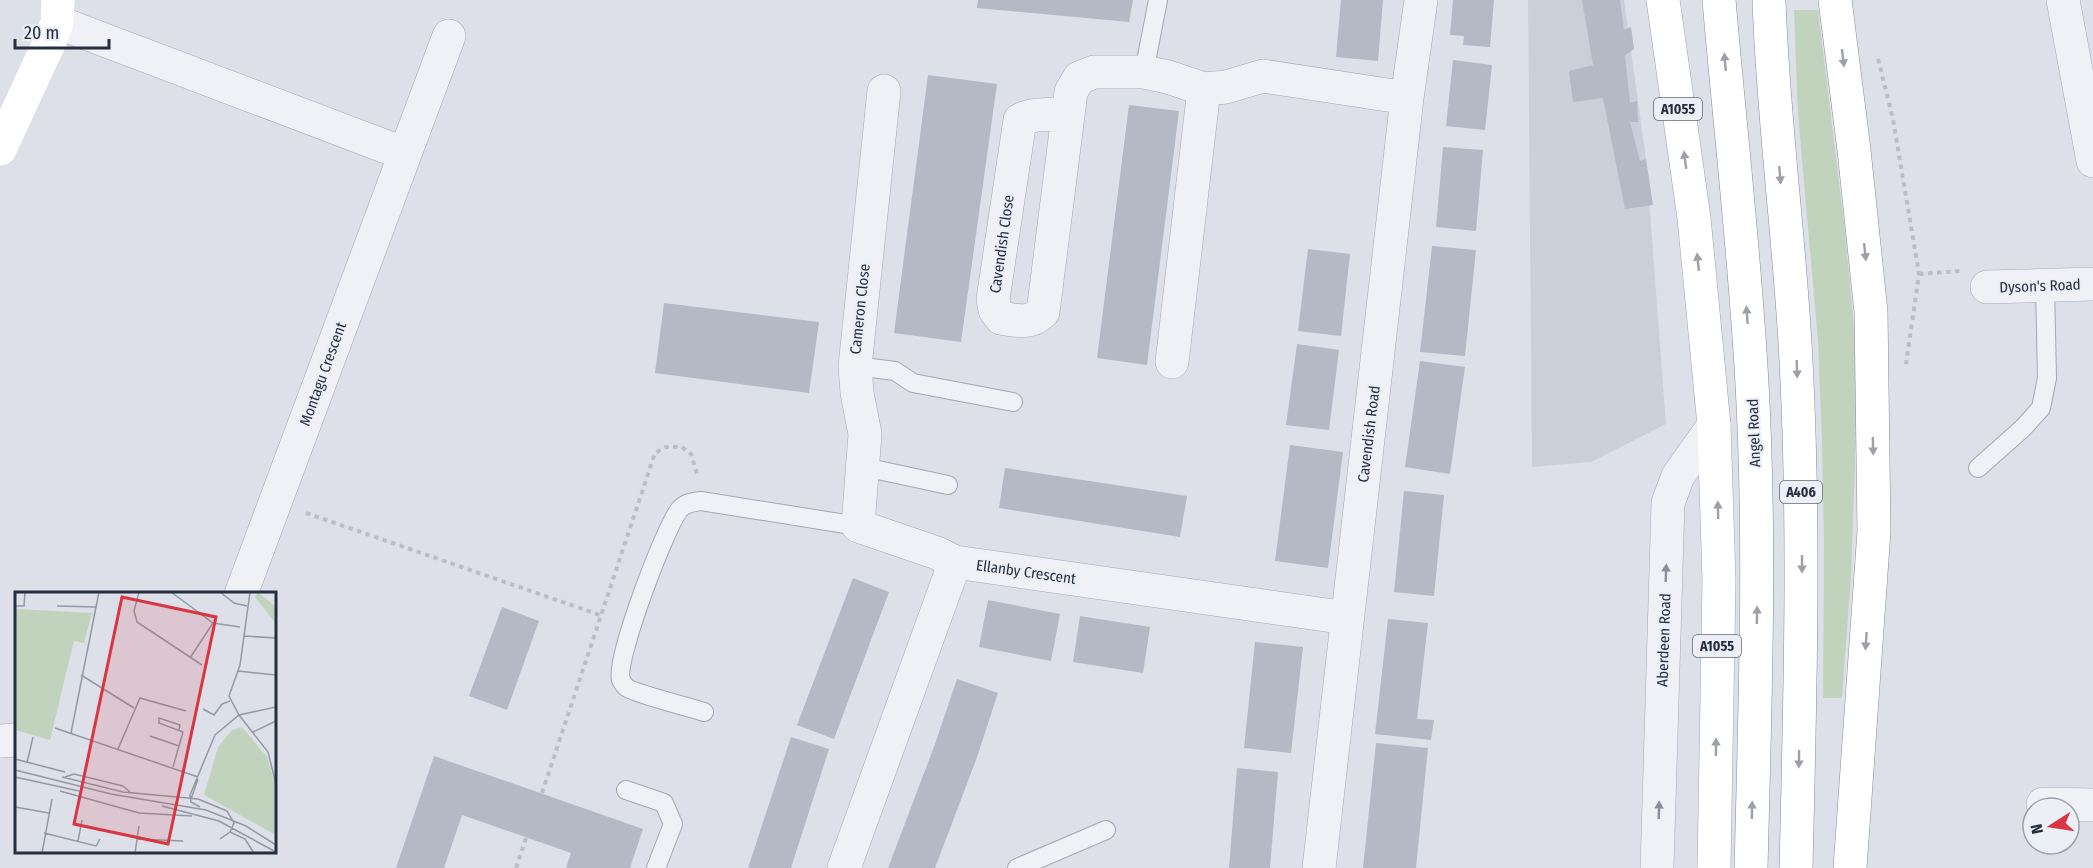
<svg xmlns="http://www.w3.org/2000/svg" width="2093" height="868" font-family="'Fira Sans Condensed',sans-serif">
  <rect width="100%" height="100%" fill="#dde0e8"/>
  <path fill="#cbcfda" d="M1528,0H1624L1646,159L1666,424L1591,462L1532,467Z"/>
  <path fill="#c1d3bd" d="M1794,10H1818L1845,231L1857,360L1855,465L1851,577L1842,698H1823L1824,542L1822,439L1818,341L1798,114Z"/>
  <path fill="#b4b9c5" d="M978,0H1133L1129,22L977,8Z
    M1341,0H1383L1378,61L1336,57Z
    M1453,0H1494L1490,47L1463,45L1464,36L1450,35Z
    M1582,0H1620L1624,30L1631,27L1634,49L1625,55L1630,103L1637,101L1638,122H1630L1640,161L1646,159L1653,205L1625,209L1603,98L1573,102L1569,71L1593,65Z
    M1453,60L1492,65L1485,130L1446,126Z
    M928,75L997,84L961,342L894,333Z
    M1129,105L1179,111L1147,365L1097,358Z
    M1443,147L1483,150L1476,231L1436,227Z
    M1432,246L1476,250L1465,356L1420,352Z
    M1308,249L1350,254L1341,336L1298,331Z
    M664,303L819,322L809,393L655,373Z
    M1297,344L1339,350L1329,430L1286,425Z
    M1420,361L1465,367L1450,474L1405,467Z
    M1290,445L1343,452L1328,568L1275,561Z
    M1005,468L1187,496L1180,537L999,508Z
    M1404,491L1444,495L1434,596L1394,592Z
    M853,578L889,592L834,739L797,725Z
    M988,600L1060,614L1051,661L979,647Z
    M502,607L539,621L507,710L469,696Z
    M1080,616L1150,627L1143,673L1073,662Z
    M1388,619L1428,623L1417,719L1434,720L1431,740L1375,734Z
    M1255,642L1303,647L1291,753L1244,748Z
    M957,679L998,693L976,760L935,868H888L935,744Z
    M791,737L829,749L791,868H748Z
    M1376,743L1428,748L1416,868H1363Z
    M434,756L643,829L630,868H566L571,853L462,815L444,868H396Z
    M1237,768L1278,772L1270,868H1229Z"/>
  <g fill="none" stroke-linecap="round" stroke-linejoin="round">
    <g stroke="#a2a7b2" stroke-width="20">
      <path id="lane" d="M1144,72L1158,0
        M855,366L895,371L913,383L1013,402
        M864,467L948,485
        M1978,468L2023,428L2041,408L2047,378L2045,286
        M704,712C692,708 633,693 626,687C624,685 622,682 621,680C613,665 666,524 680,509C685,503 693,502 701,501L858,526
        M626,790L664,803L673,824L656,868
        M1017,868L1106,830"/>
    </g>
    <g stroke="#a2a7b2" stroke-width="34">
      <path id="street" d="M2063,0L2093,161
        M57,22L405,154
        M884,91L855,366L857,393L865,434L858,526L937,553L955,562L1347,618
        M1068,115C1052,115 1035,112 1020,120L993,299L995,310L1001,318C1017,321 1031,324 1043,312L1071,92L1079,78L1094,72H1144L1168,77L1204,89L1226,87L1263,76L1407,98
        M1987,287L2093,284
        M1172,362L1204,89
        M241,594L449,36
        M0,741L16,740
        M2043,804L2093,805
        M844,868L955,562
        M1319,868L1407,98L1421,0
        M1657,868L1668,503L1678,476L1714,425"/>
    </g>
    <g stroke="#9ba3b5" stroke-width="34">
      <path id="primary" d="M1663,0L1694,218L1714,425L1719,580L1714,868"/>
    </g>
    <g stroke="#838ca0" stroke-width="34">
      <path id="highway" d="M1719,0C1730,128 1745,255 1752,384C1761,545 1755,707 1751,868
        M1769,0C1773,121 1790,240 1796,361C1805,530 1800,699 1796,868
        M1835,0L1854,150L1871,312L1874,531L1850,868"/>
    </g>
    <path stroke="#bbbec7" stroke-width="4" stroke-dasharray="4.5 4.5" stroke-linecap="butt" d="M1878,59L1893,119L1919,274L1906,364
      M1919,274L1960,271
      M306,513L600,615
      M542,793L655,453L666,447H682L691,454L698,477
      M516,868L526,838"/>
    <use href="#lane" stroke="#f0f1f6" stroke-width="18"/>
    <use href="#street" stroke="#f0f1f6" stroke-width="33"/>
    <path stroke="#fff" stroke-width="33" d="M0,149L50,41L57,22L58,0"/>
    <use href="#primary" stroke="#fff" stroke-width="33"/>
    <use href="#highway" stroke="#fff" stroke-width="33"/>
  </g>
  <defs><path id="oneway-solid" d="M-6-.8H1V-3.2L6.5 0L1 3.2V.8H-6Z" transform="scale(1.5)"/></defs>
  <g fill="#9da0a9">
    <use href="#oneway-solid" transform="translate(1843 58) rotate(83)"/>
    <use href="#oneway-solid" transform="translate(1725 62) rotate(-95)"/>
    <use href="#oneway-solid" transform="translate(1685 160) rotate(-98)"/>
    <use href="#oneway-solid" transform="translate(1780 175) rotate(85)"/>
    <use href="#oneway-solid" transform="translate(1865 252) rotate(84)"/>
    <use href="#oneway-solid" transform="translate(1698 262) rotate(-96)"/>
    <use href="#oneway-solid" transform="translate(1747 315) rotate(-94)"/>
    <use href="#oneway-solid" transform="translate(1797 369) rotate(88)"/>
    <use href="#oneway-solid" transform="translate(1873 446) rotate(89)"/>
    <use href="#oneway-solid" transform="translate(1718 510) rotate(-91)"/>
    <use href="#oneway-solid" transform="translate(1802 564) rotate(90)"/>
    <use href="#oneway-solid" transform="translate(1757 615) rotate(-89)"/>
    <use href="#oneway-solid" transform="translate(1866 641) rotate(94)"/>
    <use href="#oneway-solid" transform="translate(1716 747) rotate(-89)"/>
    <use href="#oneway-solid" transform="translate(1799 759) rotate(91)"/>
    <use href="#oneway-solid" transform="translate(1752 810) rotate(-89)"/>
  </g>
  <g fill="#8a8f9b">
    <use href="#oneway-solid" transform="translate(1666 573) rotate(-88)"/>
    <use href="#oneway-solid" transform="translate(1659 810) rotate(-88)"/>
  </g>
  <g text-anchor="middle" dominant-baseline="central" stroke-width="4.5" stroke-linejoin="round" paint-order="stroke">
    <g fill="#eceff6" stroke="#616777" stroke-width="1.5">
      <rect x="1654" y="98" width="48" height="22" rx="4.5"/>
      <rect x="1780" y="481" width="42" height="22" rx="4.5"/>
      <rect x="1693" y="635" width="48" height="22" rx="4.5"/>
    </g>
    <g font-size="14" font-weight="bold" fill="#252d40">
      <text x="1678" y="109">A1055</text>
      <text x="1801" y="492">A406</text>
      <text x="1717" y="646">A1055</text>
    </g>
    <g font-size="15" fill="#252d40" stroke="#eceff6">
      <text transform="translate(1002 244) rotate(-82)">Cavendish Close</text>
      <text transform="translate(2040 286) rotate(-2)">Dyson's Road</text>
      <text transform="translate(860 309) rotate(-84)">Cameron Close</text>
      <text transform="translate(323 374) rotate(-70)">Montagu Crescent</text>
      <text transform="translate(1754 433) rotate(-92)">Angel Road</text>
      <text transform="translate(1369 434) rotate(-83)">Cavendish Road</text>
      <text transform="translate(1026 572) rotate(8)">Ellanby Crescent</text>
      <text transform="translate(1664 640) rotate(-88)">Aberdeen Road</text>
    </g>
  </g>
  <g transform="translate(15 592)">
    <rect width="261" height="261" fill="#dde0e8"/>
    <path d="M243,0L261,15V32L240,5ZM0,17L77,21L69,51L59,49L35,148L0,138ZM227,135L252,165L261,195V243L189,203L203,155L217,138Z" fill="#c1d3bd"/>
    <path fill="none" stroke="#9398a5" stroke-width="1.5" d="M124,0L119,19L122,30L187,73M156,0L198,31L225,35M205,0L219,11L232,14M0,14H9L10,0M42,14L82,15M229,44L261,46M175,66L198,31M223,79L261,83M66,83L119,116M188,117L199,123L207,112L215,109M224,123L253,160L261,192M224,123L214,104L225,73L235,0M40,136L183,185M238,140L261,129M56,141L84,0M135,144L164,154M103,157L125,106L171,119M0,167L50,180M12,171L18,145M158,175L168,140L144,131V126L165,133L164,138M0,178L96,202L191,218L231,234L261,253M0,185L64,199M47,185L108,200L183,207L212,219M50,185L59,182L108,194L115,200M45,199L124,221L177,224M176,207L183,187M147,214L204,229L261,260M0,215L34,221M185,215L176,210L175,203L200,143L224,123L261,115M215,240L230,247L239,261M29,241L81,254L85,247M122,247L168,249M205,247L215,240L219,231L212,219M63,249L67,228M27,261L37,207M120,261L124,234"/>
    <path fill="#d83642" fill-opacity="0.15" stroke="#d83642" stroke-width="3" d="M107,5L201,25L153,252L59,232Z"/>
    <rect width="261" height="261" fill="none" stroke="#252d40" stroke-width="3"/>
  </g>
  <g transform="translate(2051 826) rotate(258)"><circle r="28" fill="#eceff6" stroke="#9ca1ad" stroke-width="1.5"/>
  <path d="M0-4.5L10 22L0 15L-10 22Z" fill="#d83642"/>
  <text y="-9" font-size="16" font-weight="bold" text-anchor="middle" fill="#252d40">N</text>
  </g>
  <path d="M15 39v9h94v-9" fill="none" stroke="#252d40" stroke-width="3"/>
  <text x="24" y="39" font-size="18" fill="#252d40" stroke="#eceff6" stroke-width="4.5" paint-order="stroke">20 m</text>
</svg>
